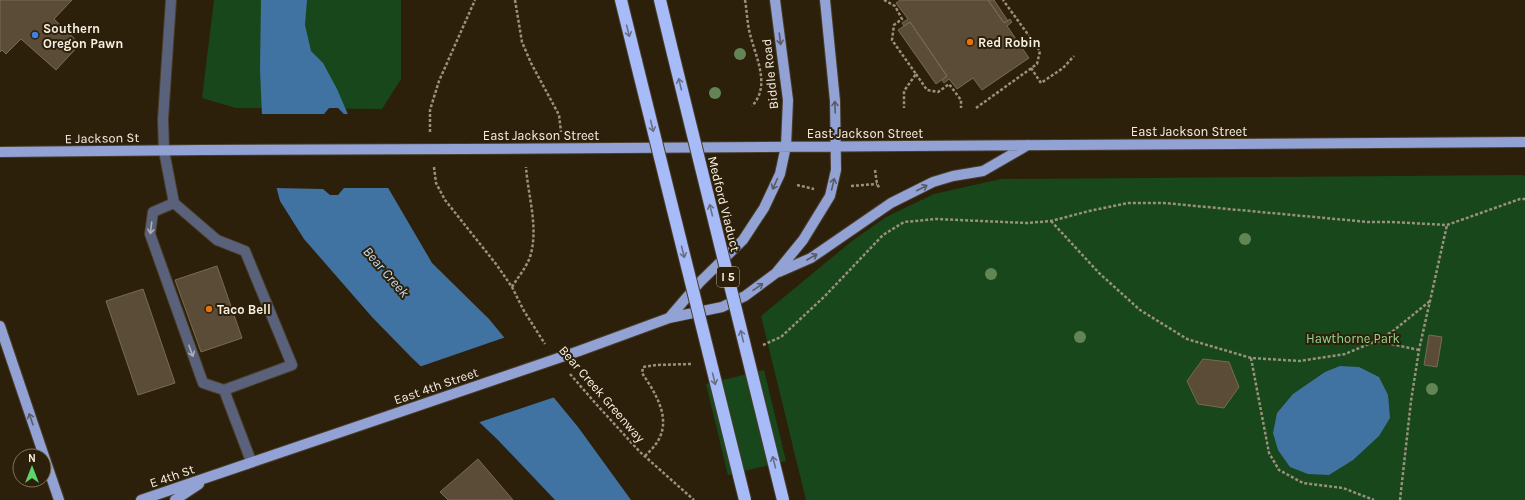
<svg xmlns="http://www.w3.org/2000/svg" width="1525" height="500" font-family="Karla,sans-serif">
  <rect width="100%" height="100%" fill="#2d200b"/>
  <path fill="#17471b" d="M214,0H401V79L382,109L236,108L202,98Z
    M1523,175L1525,177V500H806L761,316L852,241L886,217L934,194L1001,179Z
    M764,370L786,461L728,475L706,384Z"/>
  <path fill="#4173a2" d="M261,0H307L305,25L311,51L323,63L337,89L356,133L432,263L489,319L578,427L631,500H555L498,440L412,358L372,317L304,239L280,201L268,155L262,116L260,69Z
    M1340,366L1359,367L1379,377L1388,395L1390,418L1379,436L1353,460L1329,475L1308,474L1290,467L1278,450L1273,433L1277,413L1293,394L1325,372Z"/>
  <path fill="#2d200b" d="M329,108H338L344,114H350L358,132L390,188H344L338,195H330L323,189L275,188L266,155L260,114H324Z
    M506,337L555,397L477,423L419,367Z"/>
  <path fill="#5a4c36" stroke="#796a53" d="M0,0H72L54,19L80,44L56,70L21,39L6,54L2,50L0,52Z
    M900,0H988L1004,23L1010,19L1012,22L1007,26L1029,58L982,90L973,78L957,89L949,79L944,83L942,80L947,76L910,22L904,26L902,23L908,19L896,3Z
    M988,0H994L1008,21L1004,23Z
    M910,22L947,76L936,84L898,30Z
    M217,266L242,338L201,352L175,280Z
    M143,289L175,383L138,395L106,301Z
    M1429,335L1442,337L1437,367L1424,365Z
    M1203,359L1229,362L1239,387L1224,408L1198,404L1187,381Z
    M478,459L513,500H448L440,492Z"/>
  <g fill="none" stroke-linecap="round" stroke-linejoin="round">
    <g stroke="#493d29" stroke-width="12">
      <path id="minor" d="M171,0L163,119L164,151L174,203L217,240L245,251L292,365L224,390L203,383L150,234L153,212L174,203
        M224,390L251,461"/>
    </g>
    <g stroke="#493d29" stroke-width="12">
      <path id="major" d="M462,149L1525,142
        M0,152L204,150
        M779,272L811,258L891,203L933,182L953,176L983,171L1028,145
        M669,318L700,282L743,240L764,208L780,174L786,146L788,100L775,0
        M0,326L44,456
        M579,351L669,318L722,307L745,296L776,273L803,240L830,196L836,170L835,101L825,0
        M44,456L59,500
        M141,500L391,415
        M175,500L199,484"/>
    </g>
    <g stroke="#493d29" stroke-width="14">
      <path id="highway" d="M621,0L636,61
        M660,0L673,54"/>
    </g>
    <path stroke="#9a907f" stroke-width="2.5" stroke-dasharray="3 2" stroke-linecap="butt" d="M515,0L522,42L531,63L559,115L561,132
      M745,0C747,11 747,23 750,34C756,58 771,86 752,106
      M884,0L895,6L902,19L894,25L892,40L916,74L904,91V108
      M1031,68L1041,83L1063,68L1074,56
      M916,74L927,90L938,92L949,84L961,100V108
      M976,108L1037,64L1040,51L1003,0
      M430,132V110L439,81L475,0
      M434,167L436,183L445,200L496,264L512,287L524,311L545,344
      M875,170L877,184L880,189
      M797,185L814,189
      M851,186L877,184
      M1051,221L1099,273L1140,310L1187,339L1251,358L1300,361L1345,354L1376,341L1393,331L1430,301
      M512,287C518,277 526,268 530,257C539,228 528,196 526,167
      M1377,341L1419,350
      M763,345L781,337L825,296L883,235L904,222L936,219L1027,223L1051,221L1089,211L1128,203H1164L1368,222H1391L1447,225L1520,199H1525
      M1251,358L1269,453L1279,470L1303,483L1343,488L1374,500
      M570,374L597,405L640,452L694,500
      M645,456C650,451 656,445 659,439C671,416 654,391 642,373L643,367L656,365L691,364
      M1400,500L1411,401L1419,350L1447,225"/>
    <use href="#minor" stroke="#5a627b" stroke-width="10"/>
    <use href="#major" stroke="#92a2d5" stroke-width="10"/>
    <use href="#highway" stroke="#a8bbf9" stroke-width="12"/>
    <g stroke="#493d29" stroke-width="12" stroke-linecap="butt">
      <path id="major-bridge" d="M204,150L462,149
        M391,415L579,351"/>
    </g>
    <g stroke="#493d29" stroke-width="14" stroke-linecap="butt">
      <path id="highway-bridge" d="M673,54L783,500
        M636,61L745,500"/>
    </g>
    <use href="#major-bridge" stroke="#92a2d5" stroke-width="10"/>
    <use href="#highway-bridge" stroke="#a8bbf9" stroke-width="12"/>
  </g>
  <g fill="#638555">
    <circle cx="740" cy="54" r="6"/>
    <circle cx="715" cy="93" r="6"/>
    <circle cx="1245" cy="239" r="6"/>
    <circle cx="991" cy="274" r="6"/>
    <circle cx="1080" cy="337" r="6"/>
    <circle cx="1432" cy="389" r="6"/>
  </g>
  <defs><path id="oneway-shaft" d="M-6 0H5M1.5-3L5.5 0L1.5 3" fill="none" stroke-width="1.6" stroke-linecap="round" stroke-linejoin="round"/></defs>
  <g stroke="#6a6e82">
    <use href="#oneway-shaft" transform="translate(628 31) rotate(76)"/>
    <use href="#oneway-shaft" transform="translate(680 84) rotate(-104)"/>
    <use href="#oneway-shaft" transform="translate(652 126) rotate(76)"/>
    <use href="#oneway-shaft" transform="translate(711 210) rotate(-104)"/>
    <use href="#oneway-shaft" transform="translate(683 252) rotate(76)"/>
    <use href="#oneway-shaft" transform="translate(742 336) rotate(-104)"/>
    <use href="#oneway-shaft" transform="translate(714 379) rotate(76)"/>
    <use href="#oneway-shaft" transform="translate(774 462) rotate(-104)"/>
  </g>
  <g stroke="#5a5a66">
    <use href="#oneway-shaft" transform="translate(780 39) rotate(83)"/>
    <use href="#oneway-shaft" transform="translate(835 107) rotate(-92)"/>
    <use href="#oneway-shaft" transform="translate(775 184) rotate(114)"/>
    <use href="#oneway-shaft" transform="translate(833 184) rotate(-77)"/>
    <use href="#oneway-shaft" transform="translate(922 188) rotate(-27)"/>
    <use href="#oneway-shaft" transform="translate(812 257) rotate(-30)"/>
    <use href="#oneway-shaft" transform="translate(758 287) rotate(-35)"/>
    <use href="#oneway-shaft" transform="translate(31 419) rotate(-109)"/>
  </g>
  <g stroke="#b0b0b4">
    <use href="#oneway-shaft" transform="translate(151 228) rotate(97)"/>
    <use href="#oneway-shaft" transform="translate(191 351) rotate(70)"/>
  </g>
  <circle fill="#3f7fe0" stroke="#2d200b" stroke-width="1.5" cx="35" cy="35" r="4"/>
  <g fill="#e8710a" stroke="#2d200b" stroke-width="1.5">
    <circle cx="970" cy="42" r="4"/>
    <circle cx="209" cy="309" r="4"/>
  </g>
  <g text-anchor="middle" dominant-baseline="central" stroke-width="4" stroke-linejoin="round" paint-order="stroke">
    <rect fill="#2d200b" stroke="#bab1a2" stroke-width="1" x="717" y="267" width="22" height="20" rx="3"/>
    <g font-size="12" font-weight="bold" fill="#f7efe2">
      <text x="728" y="277">I 5</text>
    </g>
    <g font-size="13" font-weight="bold" fill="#f7efe2" stroke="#2d200b" text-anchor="start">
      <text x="43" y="28">Southern<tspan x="43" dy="15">Oregon Pawn</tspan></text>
      <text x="978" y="42">Red Robin</text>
      <text x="217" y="309">Taco Bell</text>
    </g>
    <g font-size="13" fill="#f7efe2" stroke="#2d200b">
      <text transform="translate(770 74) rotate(-96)">Biddle Road</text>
      <text x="1189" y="131">East Jackson Street</text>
      <text x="865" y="133">East Jackson Street</text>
      <text x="541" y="135">East Jackson Street</text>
      <text transform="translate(102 138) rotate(-1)">E Jackson St</text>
      <text transform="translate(724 204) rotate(76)">Medford Viaduct</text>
      <text transform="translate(436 386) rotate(-19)">East 4th Street</text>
      <text transform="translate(602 394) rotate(49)">Bear Creek Greenway</text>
      <text transform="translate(172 476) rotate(-19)">E 4th St</text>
    </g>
    <g font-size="13" fill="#90d892" stroke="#2d200b">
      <text x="1353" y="338">Hawthorne Park</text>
    </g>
    <g font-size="14" font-style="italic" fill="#bfdbf6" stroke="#2d200b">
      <text transform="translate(386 272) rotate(49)">Bear Creek</text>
    </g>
  </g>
  <g transform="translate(32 468)"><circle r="19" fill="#2d200b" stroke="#7e7361"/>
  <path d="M0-3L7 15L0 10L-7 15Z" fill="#5ed56c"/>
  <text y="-6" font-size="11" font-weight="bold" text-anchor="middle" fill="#f7efe2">N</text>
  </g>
</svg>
